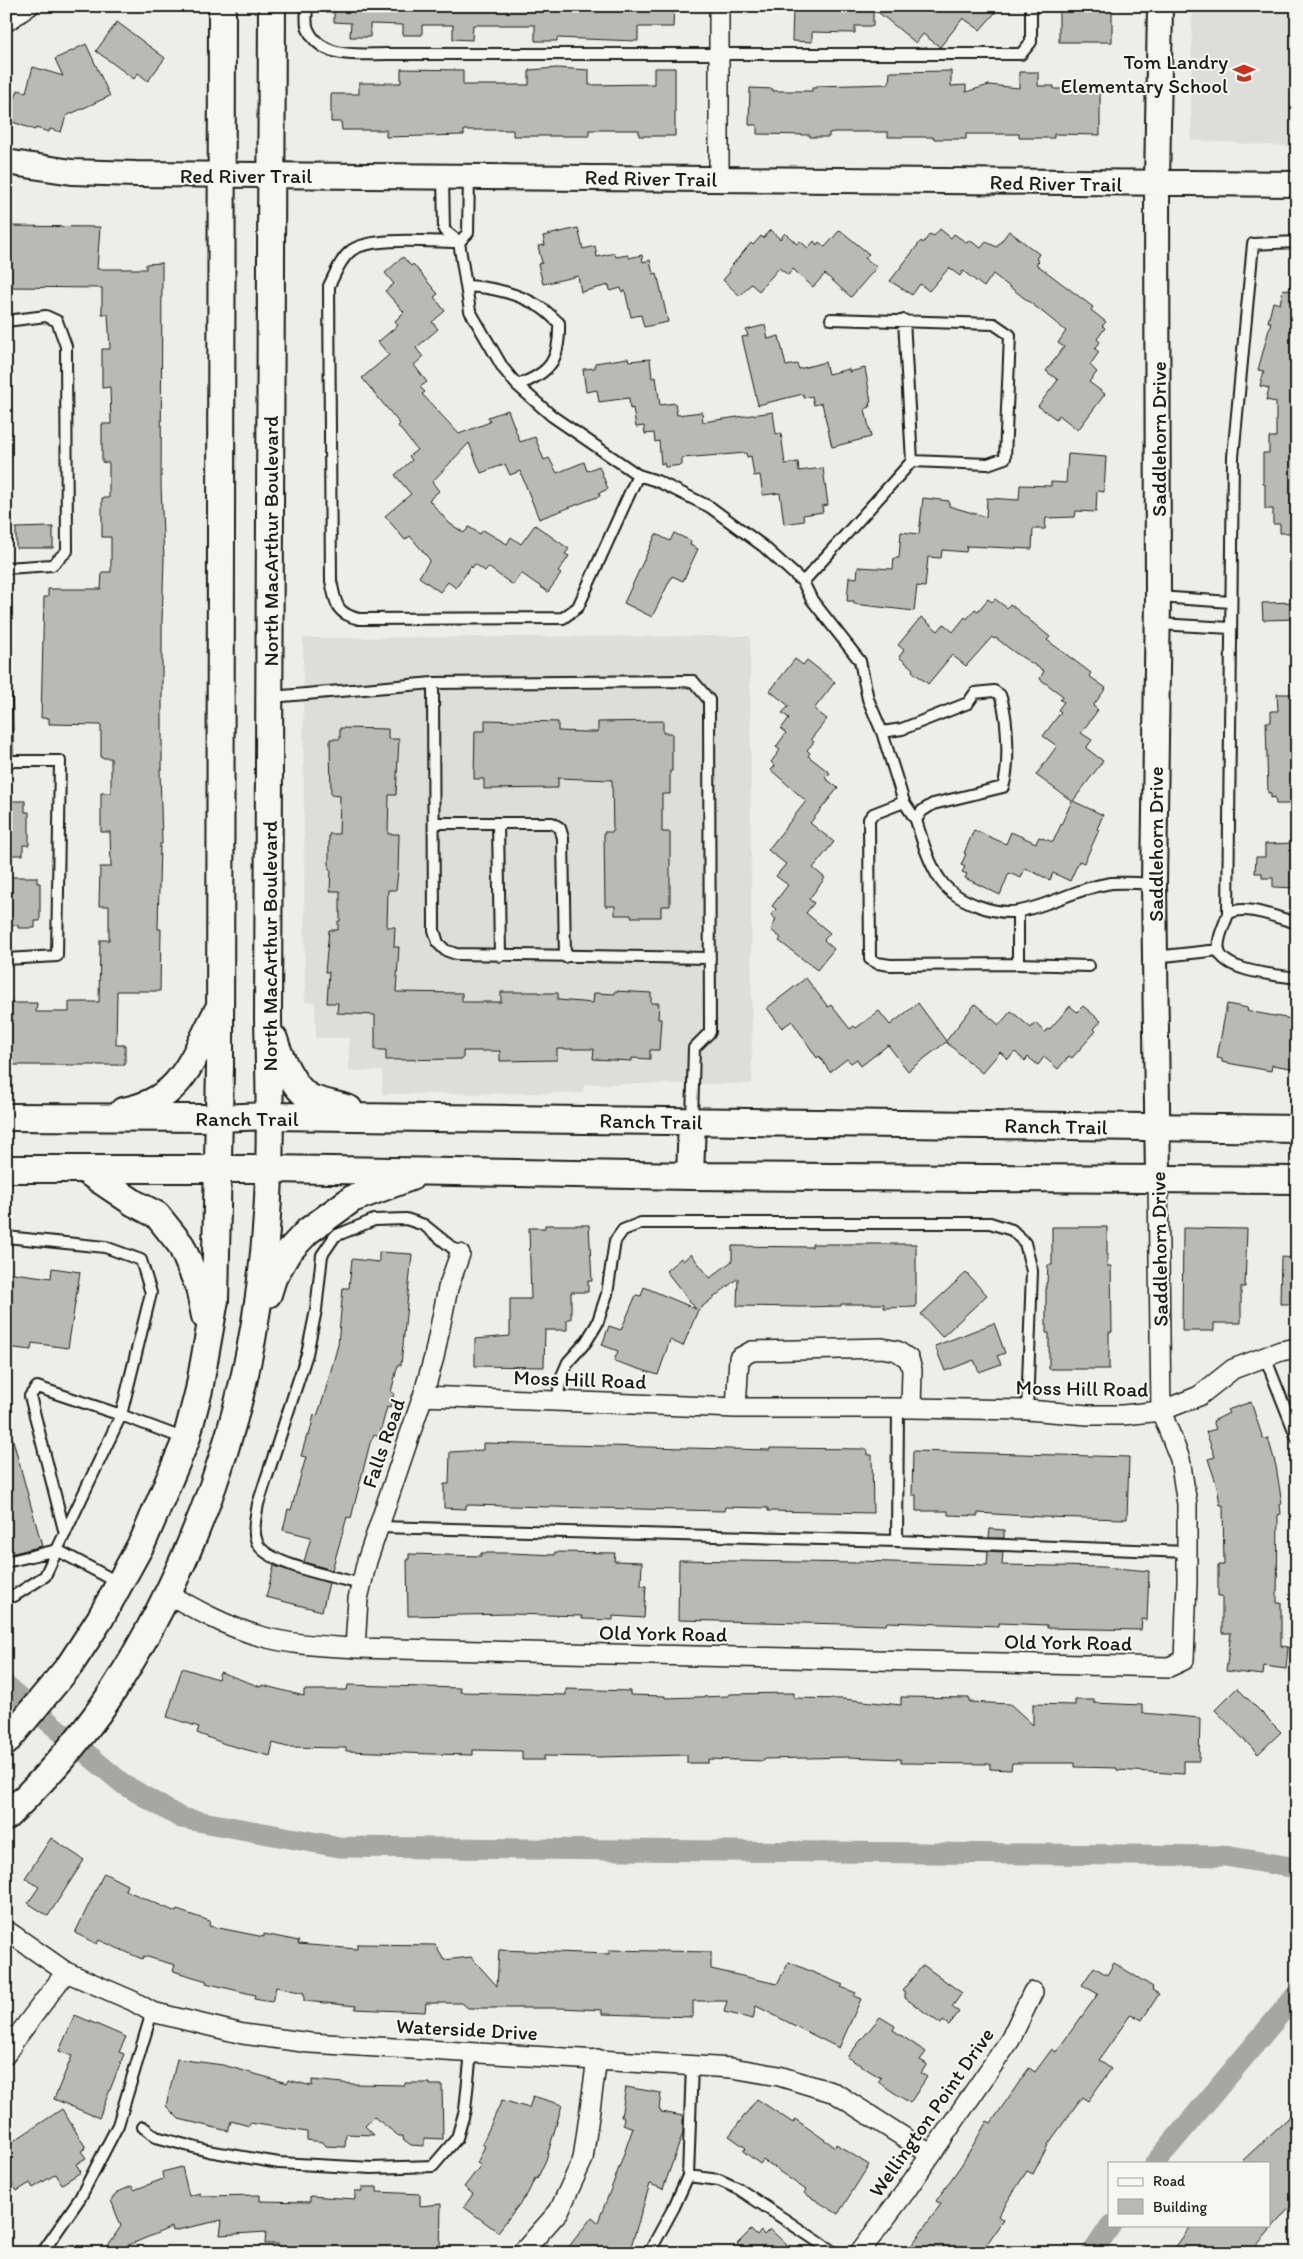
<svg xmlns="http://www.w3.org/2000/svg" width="1303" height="2259" font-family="Itim,sans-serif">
  <rect width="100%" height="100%" fill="#edede9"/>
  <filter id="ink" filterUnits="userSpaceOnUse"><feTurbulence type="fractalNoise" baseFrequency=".02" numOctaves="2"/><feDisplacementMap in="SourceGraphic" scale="10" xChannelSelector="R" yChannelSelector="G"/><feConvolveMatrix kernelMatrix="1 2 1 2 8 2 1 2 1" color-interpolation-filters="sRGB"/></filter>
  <g filter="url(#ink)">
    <path fill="#ddddda" d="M1192,6H1297V147L1191,140Z
      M750,636L752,1084H584L583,1093L382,1094V1071H349V1038H316L315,1002H305L303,638Z"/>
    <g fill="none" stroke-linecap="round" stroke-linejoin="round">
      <path stroke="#a6a6a3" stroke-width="21" d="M6,1686L123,1784L181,1818L339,1847L1225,1856L1297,1868
        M1155,2163L1297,1994
        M1092,2253L1111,2225"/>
    </g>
    <path fill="#b9b9b6" stroke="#1c1c1c" d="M334,6H674L673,27H638V41L557,38V41H535V25H473L472,40L453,39V25H422V35H403V25L370,24V37H350L351,23L334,22Z
      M793,6H1001L980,30L963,18L940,47L923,34L916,43L873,8V26H855V33L812,32V42L792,41Z
      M1059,8H1112V42H1059Z
      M117,22L165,58L148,81L138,73L134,79L96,51Z
      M86,44L110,96L66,116L61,132L50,129L49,132L36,128L35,130L7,120L18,90L26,92L33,67L63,76L55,59Z
      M654,68H675V136H639V130H589V136H513V130H464V135L386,137V130H342L341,122H331V94H359V83H401V69L463,70V85H529V70L557,68L589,70V85L654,84Z
      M951,71V86L966,85V92L989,85L1019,88V72H1038V86H1054V89H1100V135L1054,134V138H1019V134H966V139H933V137H888V132H834L829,133V137H810V135L757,134V125H749L750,88L773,89V91H812V88H816V86L889,84L890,72Z
      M6,226L100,227L97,269H146V264L162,263L161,485L164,560L162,622V769H160L162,844H160L158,929H161L160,991H117L116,1045H125V1065H6V1003H37L36,1012H69V1002H99L100,940H109V906H99L100,867H111L110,832H101V793H111V758H101V725L49,724V718H41L44,597H48V589H101L102,572H111V537H102V498H109V463L102,462V424H111L110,387L102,388V349H110L108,314H102V288L6,287Z
      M578,228L583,249L595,246L597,257L615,253L616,257L628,255L629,258L642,255L643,262L650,260L653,274L657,273L668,322L644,327L641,315L631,317L625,291L622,292L621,288L610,291L609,285L581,292L578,276L543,284L538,264L542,263L538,246L545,245L543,236Z
      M940,229L951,238L954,234L967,243L969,240L981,248L986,242L997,247L1009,231L1039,254L1036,259L1039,261L1036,264L1093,307L1091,310L1106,322L1102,326L1105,328L1097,339L1100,342L1095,349L1099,352L1090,365L1097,372L1089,382L1105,394L1078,430L1059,415L1056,419L1038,406L1058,380L1046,371L1064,347L1058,343L1066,331L1045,314L993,274L984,287L963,271L960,276L949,268L929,291L920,284L912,295L890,281L921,241L923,243L930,234L934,236Z
      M770,230L780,239L785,233L797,244L800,241L808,248L814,241L817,245L819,242L825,247L840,230L869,254L865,258L877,267L851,297L825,274L813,287L793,269L788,275L779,268L759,291L751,284L740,296L723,280L730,272L728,270L751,243L753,245L761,236L763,238Z
      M403,257L411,266L413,264L438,294L434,297L445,311L432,322L438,329L416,348L423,357L414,365L427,382L420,387L425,392L422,394L459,434L490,422L488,417L508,410L520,442L535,437L544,460L549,458L557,473L584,462L587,471L599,466L608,489L599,493L600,496L539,519L520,471L510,475L505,464L481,473L469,443L432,482L439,491L429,500L449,523L464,533L469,527L480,534L483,530L507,544L511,537L521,544L535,525L569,549L565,554L569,556L558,572L561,574L548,592L521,573L513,585L488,567L485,571L475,564L472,568L471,566L456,588L448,582L440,592L419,577L430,560L410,536L405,540L385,516L411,494L395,475L412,460L409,456L417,450L398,426L400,424L362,378L389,355L378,342L398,325L395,321L404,312L385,291L394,284L385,273Z
      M1283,289L1297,292V533H1280V524H1273V509H1265V484H1263V453H1269V437H1276V402L1266,400L1269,388L1260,386L1264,371L1258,370L1271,322H1268L1273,302L1280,304Z
      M765,325L768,339L779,336L786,366L797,364L799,369L825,362L828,374L849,369V372L865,368L871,402L869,403L870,407L865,409L871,437L832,447L822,403L814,405L812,396L804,398L803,394L758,405L742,337L748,336L746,330Z
      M628,358L629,361L650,359L652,378L656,377L660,405L675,403L677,415L702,412L703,422L773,412L776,434L781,433L785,464L798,462L799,471L823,468L828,505L822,506L823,512L803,515L804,521L784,524L780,493L763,495L760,475L754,476L751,456L747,457L746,453L682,458V465L665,467L664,463L661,464L659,441L655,442L654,433L645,434L644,426L636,427L633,408L630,409L629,398L599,402L597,390L586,392L583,369L595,368V363Z
      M1068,454L1106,457L1104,492L1097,491L1096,512L1076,511L1075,517L1046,518L1045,529H1033L1032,549L967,546L966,552L942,550L941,558L928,557L925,587L917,586L914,611L854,604V601H847L849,577L857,578L858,567L893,569L894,558H899L901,532L919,534L923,498L949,501V506L986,517L987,498L1019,500L1020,485L1051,486V482L1066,483Z
      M53,527V548H16V528Z
      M674,533L691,541L690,545L698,549L683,581L672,576L652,617L624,603L656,534L670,541Z
      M988,599L992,602L995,599L1007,608L1010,604L1050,637L1047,640L1091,673L1089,676L1106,688L1093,706L1098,710L1081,733L1092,740L1086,748L1103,761L1073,801L1103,815L1097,829L1099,830L1084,863L1079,861L1070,881L1053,873L1050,880L1025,868L1021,878L1009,873L1000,895L965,878L967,874L962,872L965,867L961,865L966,854L964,853L974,830L1006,844L1011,832L1036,843L1039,837L1053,842L1072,801L1036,775L1057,746L1043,736L1061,712L1058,710L1064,702L1060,700L1063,696L1040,679L1044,671L1014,652L996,638L994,639L992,637L966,666L952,655L928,684L912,671L913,669L899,657L904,650L898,645L921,617L938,631L944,624L953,632L965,617L967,619L975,609L978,611Z
      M1297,602V619L1263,620L1262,603Z
      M795,659L803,665L807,660L835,682L814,709L827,719L811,739L814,742L807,750L810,753L808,756L830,773L825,778L838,788L810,823L834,842L813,868L825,878L809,899L814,903L806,913L830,933L824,940L834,949L817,970L779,941L781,938L771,930L776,919L771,915L776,909L772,906L788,885L776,876L786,864L768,850L806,801L771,770L775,766L771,762L780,750L776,747L786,733L781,729L789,718L782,713L789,706L770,691Z
      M1277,694H1297V804H1276L1275,797L1271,798V793H1268L1266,722H1271V711H1278Z
      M485,720L558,722V731L582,732H598V722L663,721V733H672V771H670V794H662V832H670V906H661V917H631V915H615V906H605L604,832H613L612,780L558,778V788L484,789V779H474L475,731H485Z
      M340,728L388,729V739H399L396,795H389L388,834H399L398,871L396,890H388L387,927H395L394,947H399L396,992L462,993V1002H501V992H539V993H558V1000L593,1003L594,993L615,994V991L651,993V1003H659L658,1019H661L659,1050H650V1059L632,1058V1061L593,1059L594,1049H557V1060L500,1061V1051H463V1059L386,1060V1050H375V1015L337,1013L338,1003H327L329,972H325L329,930H338V921H340V891H330L331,870H329V834H339L340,796L331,795L330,739H340Z
      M6,801H25V812H29V845H23V855H6Z
      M1297,843V888L1273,887V878H1262V873H1255L1256,857H1265V844Z
      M10,877H37V883H40V921H35V928H18V925H10Z
      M806,978L828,1007L831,1005L850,1029L854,1026L856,1028L879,1011L890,1025L918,1003L946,1041L975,1004L999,1025L1011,1011L1031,1028L1035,1023L1045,1032L1047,1029L1049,1030L1070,1006L1077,1012L1083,1006L1101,1021L1094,1029L1096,1031L1072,1058L1069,1056L1058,1069L1044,1057L1038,1065L1028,1057L1025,1061L1015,1052L1008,1059L1000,1052L982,1073L946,1042L908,1071L888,1045L861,1066L857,1059L851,1063L847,1059L830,1072L819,1056L817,1058L792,1021L782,1028L767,1008Z
      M1227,1004L1248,1008L1247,1011L1297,1020V1069L1272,1065L1271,1071L1222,1062V1059L1217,1058Z
      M545,1225H589L592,1281H588V1292H571V1319H567V1330H545L544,1367L475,1366V1339L510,1336V1299H531L529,1228H545Z
      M1052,1227H1107V1266H1111L1112,1332H1109V1369H1049V1333H1046V1283H1047L1048,1265H1052Z
      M1183,1228L1247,1229L1245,1287H1241V1323H1214V1331H1182Z
      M812,1244H916V1307L884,1308V1304H841V1306L802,1307L737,1306L738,1278L698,1310L683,1346L670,1340L658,1375L614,1361L618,1351L602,1345L609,1326L621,1330L636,1295L641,1296L644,1287L696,1309L666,1271L681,1258L683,1261L691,1254L710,1278L732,1261V1246L812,1247Z
      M379,1252L412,1254L401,1365H398L391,1392L394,1393L390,1408L387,1407L379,1437L374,1435L370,1443L351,1518L347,1517L332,1570L304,1562L311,1537L283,1530L288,1509L291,1510L306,1457L301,1456L307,1435L309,1436L314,1415L317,1416L323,1399L338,1345L343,1288H349L352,1259L379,1262Z
      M1281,1257L1297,1258V1304H1280Z
      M52,1268L80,1272L68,1348L32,1343L31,1350L6,1347V1272L51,1278Z
      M966,1273L987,1295L942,1337L921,1314Z
      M994,1323L1005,1353L997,1356L1001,1364L979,1372L974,1360L945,1371L935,1346Z
      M1251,1402L1263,1439L1268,1438L1276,1466L1282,1504H1280L1281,1514L1278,1515L1277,1603H1281V1646L1288,1647L1286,1669L1264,1666L1263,1675L1226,1671L1231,1633H1222V1596H1218V1565H1224L1223,1505H1220L1217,1486L1208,1459L1215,1457L1206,1432L1216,1429L1213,1421L1229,1413L1227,1410Z
      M6,1433H11L42,1546L6,1555Z
      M483,1443L770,1450V1448L867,1449V1455H872L873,1513L768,1511V1508L725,1507L724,1511L466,1505V1509L444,1508V1484H449L450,1452L483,1450Z
      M913,1451L1129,1457L1127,1519L1042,1517L978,1513V1516L948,1515V1511H916V1495H912Z
      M990,1529L1004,1530V1538H989Z
      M988,1551L1003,1552L1002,1565L1104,1567L1149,1571L1147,1620L1142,1619L1141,1630L1047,1628V1625L999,1623V1626L887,1622L886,1625L678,1620L679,1560L859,1563V1561L987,1565Z
      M555,1552L615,1553L614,1561L642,1562L641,1586H646L644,1618L613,1616V1620L582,1619V1616L511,1614L408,1616L407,1559H409V1554L481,1556V1553H511L555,1555Z
      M274,1566L329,1583L322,1611L266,1597Z
      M182,1668L218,1679L220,1672L261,1687L262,1685L304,1696V1690H347L348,1685L461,1688L460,1692L497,1693L566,1695V1689L630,1691V1695L665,1696V1698L729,1696V1694L794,1693V1698L843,1699L901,1705V1697L969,1698V1702L1010,1704L1033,1725V1704L1075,1705V1700H1094V1703L1142,1705V1713L1200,1718L1199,1761H1184V1774L1117,1770V1768L1074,1767V1763H1012L1011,1770L990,1769V1764L901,1763V1759L848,1757L764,1759V1761L708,1759V1763H687V1755L598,1757L544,1756V1760H522V1751L473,1750V1755L433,1754L346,1751V1748L287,1747L273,1743L270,1756L225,1744L197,1733L199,1727L167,1717Z
      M1237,1688L1281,1732L1258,1754L1215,1710Z
      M51,1838L84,1860L48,1916L28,1903L39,1887L25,1878Z
      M104,1873L127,1885L125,1890L176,1912L177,1910L210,1921L209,1926L264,1937V1934L299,1941L298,1944L357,1949V1944L435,1945L444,1960L471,1957L497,1986L499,1950L609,1954V1950L711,1952V1969L777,1984L789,1962L843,1985L841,1987L856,1993L854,1996L861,1999L839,2048L756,2006L753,2019L724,2012L727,2001H693V2017L602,2014V2010L561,2008H468L462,2003H426L425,2012L355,2009L356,2006L304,2001V1993L276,1987L272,2002L254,1999L255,1995L206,1983L207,1981L173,1971L175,1965L144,1956L142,1959L99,1940L97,1944L75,1933Z
      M1114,1963L1153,1987L1152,1990L1159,1994L1142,2020L1131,2014L1099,2060L1111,2069L1088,2101L1082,2097L1049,2143L1033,2174L1027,2171L998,2216L1003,2220L981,2253H906L941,2204L936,2201L962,2164L987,2121L991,2123L1029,2068L1035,2072L1052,2049L1056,2052L1098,1994L1082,1985L1094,1967L1107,1975Z
      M923,1965L962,1993L952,2007L959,2012L949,2025L943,2021L941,2024L905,1998V1993L902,1991Z
      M75,2015L126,2037L119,2052L124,2054L99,2118L54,2099L72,2056L59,2051Z
      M880,2017L895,2026L893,2030L926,2052L920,2060L927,2064L921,2073L927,2077L910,2103L878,2082L881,2078L847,2057Z
      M177,2059L223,2065L287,2083L288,2080L312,2086V2080L353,2084L405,2085V2083H430V2085H442L443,2139L424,2138V2146L411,2145L403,2139V2136H399L374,2117L365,2126L374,2135L346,2134L345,2147L325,2146L322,2142L307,2140V2132L250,2123L249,2126L231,2121L228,2131L179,2119L166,2106Z
      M626,2087L661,2093L659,2109L661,2110V2112L683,2116V2133L663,2189L650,2184L629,2253H564L592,2217L598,2222L616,2176L633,2128L623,2124L624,2117H621Z
      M533,2096L562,2105L546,2160L537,2179L535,2178L528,2193L498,2232L464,2207L473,2194L464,2187L481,2165L477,2163L485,2146L482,2144L502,2100L529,2108Z
      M757,2099L793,2123L795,2119L835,2147L836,2144L869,2165L838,2214L804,2193L806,2190L763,2160L760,2164L743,2151L746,2148L729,2136Z
      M62,2109L86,2148L81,2151L86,2158L76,2164L81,2172L62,2184L56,2174L33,2188L30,2183L17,2191L6,2174V2146Z
      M1297,2110V2199L1250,2253H1171L1192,2225H1269V2163H1240Z
      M182,2167L189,2196L200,2193V2196L260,2195V2201L310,2202V2196L355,2199V2191H362V2187H377V2192L420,2194V2206L441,2204L440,2253H324V2251L313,2249L278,2248V2244H265L266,2232L220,2235L222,2220L173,2231L172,2227L110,2253H103L121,2226L111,2200L118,2192L132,2186L134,2190L163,2179L162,2172Z
      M770,2229L795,2253H741L743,2251L737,2244L751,2230L757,2236L761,2231L764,2235Z"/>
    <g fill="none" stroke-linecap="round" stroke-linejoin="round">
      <g stroke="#1c1c1c" stroke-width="14">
        <path id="service" d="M307,6C307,13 305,23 308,29C321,60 360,54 387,54H1021L1031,42V6
          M443,176L444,230L459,242
          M469,176L468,233L459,242C432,242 373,236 352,250C341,258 335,274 329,286L331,581C336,603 335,613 359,619L563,618L578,607L638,475
          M459,242L470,311L503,368L517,385L552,416L638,475L657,481L710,507L763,546L803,582L812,600L860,661L868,699L882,732L904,802L916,820
          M467,286C491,287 520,294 540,307C547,311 553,318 559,323C560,358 552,373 517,385
          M904,320L912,461
          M6,321L46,316L57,321L66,346L67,551L52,565L6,568
          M803,582L912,461L988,464L1005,458L1010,335L994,324L831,319
          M1158,597L1231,602
          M1158,624L1231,628
          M433,683L434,930L438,943L445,950L456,954L710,958
          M271,697L433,683L693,681L709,700L710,1032L694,1048L692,1121
          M6,698L7,761H60L57,956L6,959
          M882,732L902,729L968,703L975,693L994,691L1000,695C1008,716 1010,766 1003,787L933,804L922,811L916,820C922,840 929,864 941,881C955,901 996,916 1020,911C1051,905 1080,887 1112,883C1125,882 1140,883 1154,884
          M904,802L873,814L869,819L870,959L877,963L890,965L1018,964L1089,966
          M434,823H552L560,828L563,838L565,957
          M498,823L500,956
          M1018,912V964
          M1228,914L1233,457L1253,244L1297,242
          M1297,923C1277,918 1245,903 1228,914C1225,924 1216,940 1219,951C1225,972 1278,975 1297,978
          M1155,957L1219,950
          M6,1237L105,1247L141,1260L151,1293L121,1415L57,1550L119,1583
          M1265,1357L1297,1438
          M557,1401L561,1378L568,1362L586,1342L597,1324L607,1294L615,1241L623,1230L641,1223H990L1012,1230L1025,1243L1032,1271L1027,1410
          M379,1527L897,1541L1187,1552
          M65,1534L30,1396L37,1387L121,1415L185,1439
          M897,1541L898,1408
          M6,1562L57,1550
          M361,1584C339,1578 264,1564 257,1542C252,1530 256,1516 258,1504L307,1354L316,1310L322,1255L335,1236L374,1220L406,1219L424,1225L460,1254
          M6,1593L14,1596L45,1576L57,1550
          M143,2127L156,2137L208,2151L279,2163L372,2168L433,2166L457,2138L465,2110L471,2052
          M688,2176L719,2180L739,2189L835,2253
          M42,2253L80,2198L118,2125L152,2012
          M649,2253L674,2207L688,2176L692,2065"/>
      </g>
      <g stroke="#1c1c1c" stroke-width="22">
        <path id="minor" d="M719,6V179
          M6,22L29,6
          M423,1396L736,1408H911L1027,1410L1088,1415H1123L1161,1411L1199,1396L1233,1369L1281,1351L1297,1348
          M736,1408L739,1358L752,1351L882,1348L897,1351L909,1359L912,1370L911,1408
          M167,1593C196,1610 227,1627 260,1636C291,1645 323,1646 355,1648L1169,1667L1184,1660L1187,1582V1504L1180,1459L1161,1411L1158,1179
          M355,1648L358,1599L367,1561L423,1396L434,1357L448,1288L460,1254
          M6,1930L66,1972L133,2001L152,2012L243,2034L310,2043L732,2068L779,2076L835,2093L930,2154
          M6,2054L14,2041L66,1972
          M522,2253L559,2211L583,2159L597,2059
          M859,2253L905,2192L1010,2040L1033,1992"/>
      </g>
      <g stroke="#1c1c1c" stroke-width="28">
        <path id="tertiary" d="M6,162L72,172L136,174L1297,184
          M1158,1179L1154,884L1158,597L1157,184L1160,6"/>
      </g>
      <g stroke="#1c1c1c" stroke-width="30">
        <path id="secondary" d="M274,1039C279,1056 294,1090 311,1098C323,1103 337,1105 349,1109
          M123,1111C185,1100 192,1056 219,1008
          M6,1117L218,1118L270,1116L1297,1129
          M6,1169H270L690,1176L1297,1180
          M85,1170L134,1203L157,1215L181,1245L199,1287L205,1316
          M690,1176L692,1121
          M268,1294L273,1278L288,1252L308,1231L352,1199L411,1177
          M6,1742L70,1665L100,1619L144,1539L186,1440L199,1390L215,1300L220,1067L222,6
          M6,1817C45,1779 84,1736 113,1691C195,1562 248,1414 263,1262C272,1181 270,1100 268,1019L272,6"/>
      </g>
      <use href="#service" stroke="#f6f6f2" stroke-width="10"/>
      <use href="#minor" stroke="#f6f6f2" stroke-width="19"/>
      <use href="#tertiary" stroke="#f6f6f2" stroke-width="24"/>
      <use href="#secondary" stroke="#f6f6f2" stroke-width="26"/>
    </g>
  </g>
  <defs>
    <g id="school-bare" transform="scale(1.725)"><path d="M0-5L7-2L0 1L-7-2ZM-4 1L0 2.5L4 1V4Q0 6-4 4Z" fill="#c8321e" stroke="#f6f6f2" stroke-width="2.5" paint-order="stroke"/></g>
  </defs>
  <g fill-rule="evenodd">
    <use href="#school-bare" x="1244" y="73"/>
  </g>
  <g text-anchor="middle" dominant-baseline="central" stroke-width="4" stroke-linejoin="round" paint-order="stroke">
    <g font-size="21" fill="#1c1c1c" stroke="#f6f6f2" text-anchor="end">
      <text x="1228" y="61">Tom Landry<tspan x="1228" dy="24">Elementary School</tspan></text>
    </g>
    <g font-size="21" fill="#1c1c1c" stroke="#f6f6f2">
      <text x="246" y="175">Red River Trail</text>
      <text transform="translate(651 178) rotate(1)">Red River Trail</text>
      <text transform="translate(1056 183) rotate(1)">Red River Trail</text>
      <text transform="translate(1158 439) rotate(-90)">Saddlehorn Drive</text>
      <text transform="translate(270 541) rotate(-90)">North MacArthur Boulevard</text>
      <text transform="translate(1155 844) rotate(-90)">Saddlehorn Drive</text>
      <text transform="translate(269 946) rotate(-90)">North MacArthur Boulevard</text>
      <text x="247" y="1118">Ranch Trail</text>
      <text transform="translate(651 1121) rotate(1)">Ranch Trail</text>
      <text transform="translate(1056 1126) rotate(1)">Ranch Trail</text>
      <text transform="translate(1159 1249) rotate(-91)">Saddlehorn Drive</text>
      <text transform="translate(580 1379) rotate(2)">Moss Hill Road</text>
      <text transform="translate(1082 1388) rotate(1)">Moss Hill Road</text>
      <text transform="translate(383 1443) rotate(-71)">Falls Road</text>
      <text transform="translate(663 1633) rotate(1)">Old York Road</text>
      <text transform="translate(1068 1642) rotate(1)">Old York Road</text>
      <text transform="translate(467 2029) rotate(3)">Waterside Drive</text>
      <text transform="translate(931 2112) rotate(-55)">Wellington Point Drive</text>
    </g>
  </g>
  <rect width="1303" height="2259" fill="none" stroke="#f6f6f2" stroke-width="25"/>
  <rect x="12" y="12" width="1278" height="2234" fill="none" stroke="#1c1c1c" stroke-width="2" filter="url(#ink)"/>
  <rect x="1108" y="2162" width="162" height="65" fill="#f6f6f2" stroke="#9f9f9c"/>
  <rect x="1118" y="2178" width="25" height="8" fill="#f6f6f2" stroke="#9f9f9c"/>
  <text x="1153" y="2186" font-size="15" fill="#1c1c1c">Road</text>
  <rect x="1118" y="2199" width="25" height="15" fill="#b9b9b6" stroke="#9f9f9c"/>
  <text x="1153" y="2212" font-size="15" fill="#1c1c1c">Building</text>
</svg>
